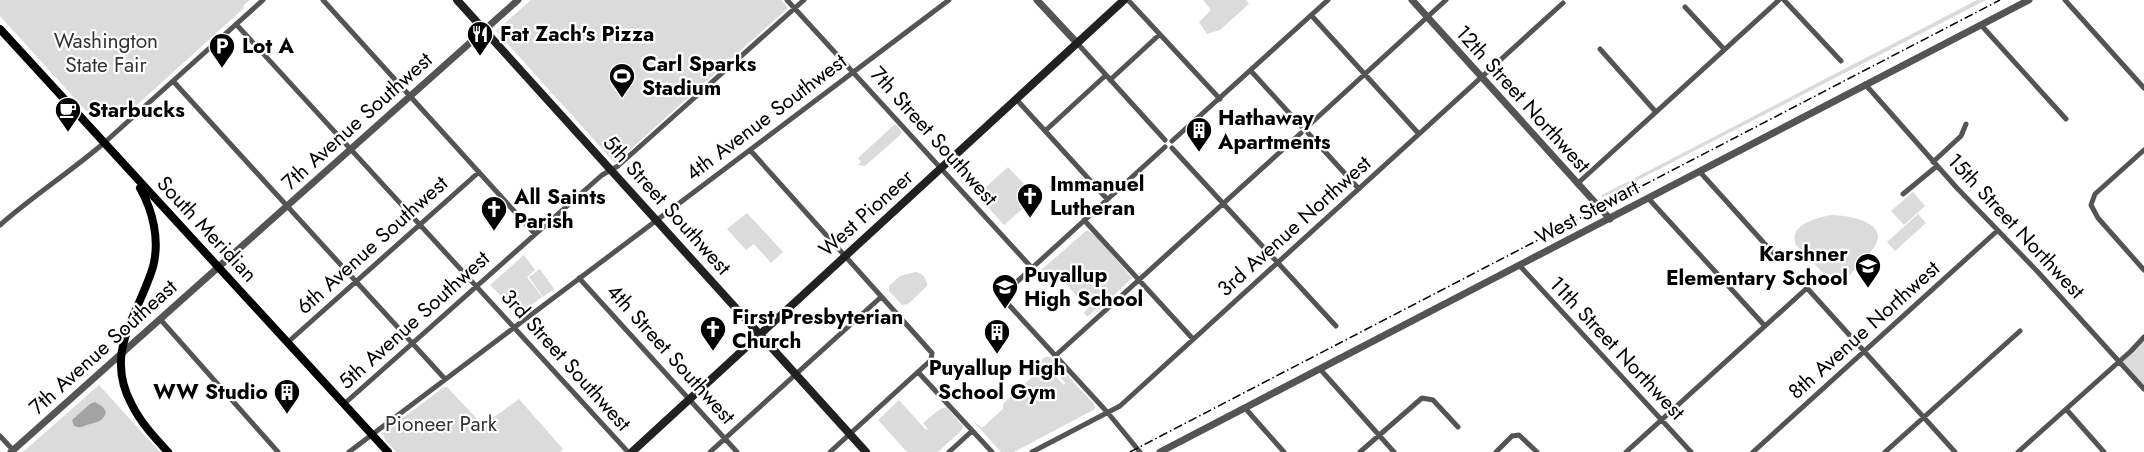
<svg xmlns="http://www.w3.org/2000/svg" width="2144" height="452" font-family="Jost,sans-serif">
  <rect width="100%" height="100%" fill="#fff"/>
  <path fill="#dbdbdb" d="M0,0H250L243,6L244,8L129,112L121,104L110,111L94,107L88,113L0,16Z
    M531,0H781L788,8L615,163L496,31Z
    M1203,0H1246L1249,4L1220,30L1207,34L1199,22L1211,10Z
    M1977,0H1986L1613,193L1603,197L1600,196Z
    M895,124L902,132L899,136L865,166L858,165L861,162L858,158Z
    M1008,167L1036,197L1004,225L977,195Z
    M1913,192L1925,206L1904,225L1891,211Z
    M747,213L783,252L771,263L754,244L746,250L727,229Z
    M1918,214L1926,223L1895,251L1887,242Z
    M1831,215C1845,215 1890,221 1875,246C1866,260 1851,272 1841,285H1835L1796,245C1788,225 1816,218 1831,215Z
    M1087,230L1097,237L1132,278L1091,317L1105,301L1087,317L1084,313L1088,308L1053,270L1049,272L1047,271L1043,274L1040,271Z
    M524,255L535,270L527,277L542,297L519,314L490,285Z
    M540,269L554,289L543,297L529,277Z
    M915,272C922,272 928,280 927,286L908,304L902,305L889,291V286L900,276Z
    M2144,337V389L2119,362Z
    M1045,357H1050L1094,404L1095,409L1014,452H1001L971,419L982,428L1003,409V404L1042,368L1048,369L1064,385L1065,383L1052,367H1038L1036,365Z
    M99,385L160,452H23Z
    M444,387H447L481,423L487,422L519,399L563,449L560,452H396L385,440L383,433Z
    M899,400L926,430L928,429L923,423L940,409L946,407L963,426L962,430L938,452H907L878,420Z"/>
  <path fill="#a2a2a2" d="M95,402L103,407L106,412C103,421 98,422 90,424C82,426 82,429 74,426L72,420L90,404Z"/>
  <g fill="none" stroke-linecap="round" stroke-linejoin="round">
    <path stroke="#545454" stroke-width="5" d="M323,0L535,234
      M787,0L1032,268
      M1128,0L1220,99
      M1784,0L1841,61
      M2065,0L2144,88
      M1685,7L1724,49
      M1311,15L1419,134
      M236,24L628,452
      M1981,25L2066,119
      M1077,43L1165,140
      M1600,49L1655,111
      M1251,71L1301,126
      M1110,80L1159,35
      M173,81L445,379
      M1865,84L1956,187L2037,271L2144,389
      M1016,99L1107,199
      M1308,126L1446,0
      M1045,131L1106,75
      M1308,133L1359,189
      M1172,141L1328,0
      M1172,148L1336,326
      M750,150L932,353L931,360L830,452
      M2144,150L2095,194L2091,205L2098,218L2144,270
      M1933,162L1961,136L1966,124
      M1700,172L1773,253
      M1577,184L1779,0
      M1903,194L1937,166
      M1648,198L1765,326
      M1084,220L1193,339
      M0,225C33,196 70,172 104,143L263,0
      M1520,266L1691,452
      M579,278L737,452
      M160,319L278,452
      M287,343L479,172
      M1055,356L1301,133
      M1320,369L1394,452
      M918,372L992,452
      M344,404L602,175L618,166L804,0
      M1245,408L1284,452
      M2066,409L2104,452
      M0,436L13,450
      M349,452L949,0
      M710,452L881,297
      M949,452L972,431
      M1032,452L1120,406L1563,3
      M1140,452L1108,413L1008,304L1005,295L1010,288L1165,147
      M1360,452L1422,398L1433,400L1458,427
      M1496,452L1512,436L1519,435L1537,452
      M1626,452L1807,288L1955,452
      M1753,452L1997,231
      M1885,452L2020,331
      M2018,452L2131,351L2144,337"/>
    <path stroke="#545454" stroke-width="7" d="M1037,0L1077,43
      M1412,0L1610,219
      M11,452L518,0
      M1160,452L2029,0"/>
    <path stroke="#212121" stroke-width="8" d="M457,0L866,452
      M632,452L1124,0"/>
    <path stroke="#000" stroke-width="8" d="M0,29L388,452
      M140,188C153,211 160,240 153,267C138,316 103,352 132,405C141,423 155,438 168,452"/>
    <path stroke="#000" stroke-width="1.5" stroke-dasharray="9 3 1.5 3" stroke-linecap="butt" d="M1130,452L2000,0"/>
  </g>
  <defs>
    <g id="restaurant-pin" transform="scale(1.35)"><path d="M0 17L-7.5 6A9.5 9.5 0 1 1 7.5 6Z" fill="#000" stroke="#fff"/><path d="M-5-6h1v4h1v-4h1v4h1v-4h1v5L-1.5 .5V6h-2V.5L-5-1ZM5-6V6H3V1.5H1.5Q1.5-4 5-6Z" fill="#fff"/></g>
    <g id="parking-pin" transform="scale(1.35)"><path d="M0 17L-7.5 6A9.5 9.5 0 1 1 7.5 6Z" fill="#000" stroke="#fff"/><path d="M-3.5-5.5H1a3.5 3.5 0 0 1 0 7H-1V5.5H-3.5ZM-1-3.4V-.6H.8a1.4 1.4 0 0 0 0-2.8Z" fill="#fff"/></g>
    <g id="stadium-pin" transform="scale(1.35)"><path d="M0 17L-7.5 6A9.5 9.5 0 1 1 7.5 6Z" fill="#000" stroke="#fff"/><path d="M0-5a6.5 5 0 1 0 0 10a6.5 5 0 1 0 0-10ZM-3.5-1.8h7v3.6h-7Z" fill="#fff"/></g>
    <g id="cafe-pin" transform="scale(1.35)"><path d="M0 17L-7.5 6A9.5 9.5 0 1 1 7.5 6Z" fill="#000" stroke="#fff"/><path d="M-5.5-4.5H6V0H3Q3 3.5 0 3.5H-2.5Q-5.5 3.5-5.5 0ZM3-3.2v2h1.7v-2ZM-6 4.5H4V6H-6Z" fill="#fff"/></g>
    <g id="building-pin" transform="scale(1.35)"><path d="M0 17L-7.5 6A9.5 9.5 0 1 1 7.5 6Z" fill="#000" stroke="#fff"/><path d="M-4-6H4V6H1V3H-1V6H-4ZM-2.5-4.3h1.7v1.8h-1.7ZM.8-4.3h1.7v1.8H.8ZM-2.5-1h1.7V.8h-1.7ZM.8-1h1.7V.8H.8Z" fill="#fff"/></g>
    <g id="church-pin" transform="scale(1.35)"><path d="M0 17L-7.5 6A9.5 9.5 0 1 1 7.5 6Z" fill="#000" stroke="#fff"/><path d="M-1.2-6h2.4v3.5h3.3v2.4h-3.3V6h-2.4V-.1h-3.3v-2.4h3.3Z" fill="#fff"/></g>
    <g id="school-pin" transform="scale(1.35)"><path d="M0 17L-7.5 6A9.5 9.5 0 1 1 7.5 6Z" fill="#000" stroke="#fff"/><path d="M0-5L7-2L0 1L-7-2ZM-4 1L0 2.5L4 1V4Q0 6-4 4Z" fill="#fff"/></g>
  </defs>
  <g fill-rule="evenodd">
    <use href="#restaurant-pin" x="480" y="34"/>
    <use href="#parking-pin" x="222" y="46"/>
    <use href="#stadium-pin" x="622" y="76"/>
    <use href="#cafe-pin" x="68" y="110"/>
    <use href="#building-pin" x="1199" y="130"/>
    <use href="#church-pin" x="1030" y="196"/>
    <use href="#church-pin" x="494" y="209"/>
    <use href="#school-pin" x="1868" y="266"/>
    <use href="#school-pin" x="1005" y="287"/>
    <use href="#church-pin" x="713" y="329"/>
    <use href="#building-pin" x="997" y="332"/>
    <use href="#building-pin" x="287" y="392"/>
  </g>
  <g text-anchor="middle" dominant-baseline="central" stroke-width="4.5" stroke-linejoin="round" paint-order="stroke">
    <g font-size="21" font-weight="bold" fill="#000" stroke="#fff" text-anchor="start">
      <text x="500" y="34">Fat Zach's Pizza</text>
      <text x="242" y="46">Lot A</text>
      <text x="642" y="64">Carl Sparks<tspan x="642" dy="24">Stadium</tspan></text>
      <text x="88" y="110">Starbucks</text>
      <text x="1218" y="118">Hathaway<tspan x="1218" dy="24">Apartments</tspan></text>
      <text x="1050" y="184">Immanuel<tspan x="1050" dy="24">Lutheran</tspan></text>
      <text x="514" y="197">All Saints<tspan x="514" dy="24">Parish</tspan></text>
      <text x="1848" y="254" text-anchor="end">Karshner<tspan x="1848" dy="24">Elementary School</tspan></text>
      <text x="1024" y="275">Puyallup<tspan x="1024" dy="24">High School</tspan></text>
      <text x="732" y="317">First Presbyterian<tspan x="732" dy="24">Church</tspan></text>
      <text x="997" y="368" text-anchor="middle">Puyallup High<tspan x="997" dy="24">School Gym</tspan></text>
      <text x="268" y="392" text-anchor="end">WW Studio</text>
    </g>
    <g font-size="21" fill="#323232" stroke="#fff">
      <text x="106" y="41">Washington<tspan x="106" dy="24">State Fair</tspan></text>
      <text x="441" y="424">Pioneer Park</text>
    </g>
    <g font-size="21" fill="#000" stroke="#fff">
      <text transform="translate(1523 99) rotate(48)">12th Street Northwest</text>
      <text transform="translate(766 117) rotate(-37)">4th Avenue Southwest</text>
      <text transform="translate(357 121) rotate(-42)">7th Avenue Southwest</text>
      <text transform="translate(934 136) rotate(48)">7th Street Southwest</text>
      <text transform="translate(667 205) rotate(48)">5th Street Southwest</text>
      <text transform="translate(1587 212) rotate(-28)">West Stewart</text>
      <text transform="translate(866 213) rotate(-42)">West Pioneer</text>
      <text transform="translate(1294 226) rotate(-42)">3rd Avenue Northwest</text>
      <text transform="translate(2016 226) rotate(47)">15th Street Northwest</text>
      <text transform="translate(207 229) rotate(47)">South Meridian</text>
      <text transform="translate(372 245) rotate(-42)">6th Avenue Southwest</text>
      <text transform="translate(414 320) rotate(-42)">5th Avenue Southwest</text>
      <text transform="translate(1864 330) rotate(-42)">8th Avenue Northwest</text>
      <text transform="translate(103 347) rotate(-42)">7th Avenue Southeast</text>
      <text transform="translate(1617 348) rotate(47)">11th Street Northwest</text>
      <text transform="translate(671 354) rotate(48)">4th Street Southwest</text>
      <text transform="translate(566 360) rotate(48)">3rd Street Southwest</text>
    </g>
  </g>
</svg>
